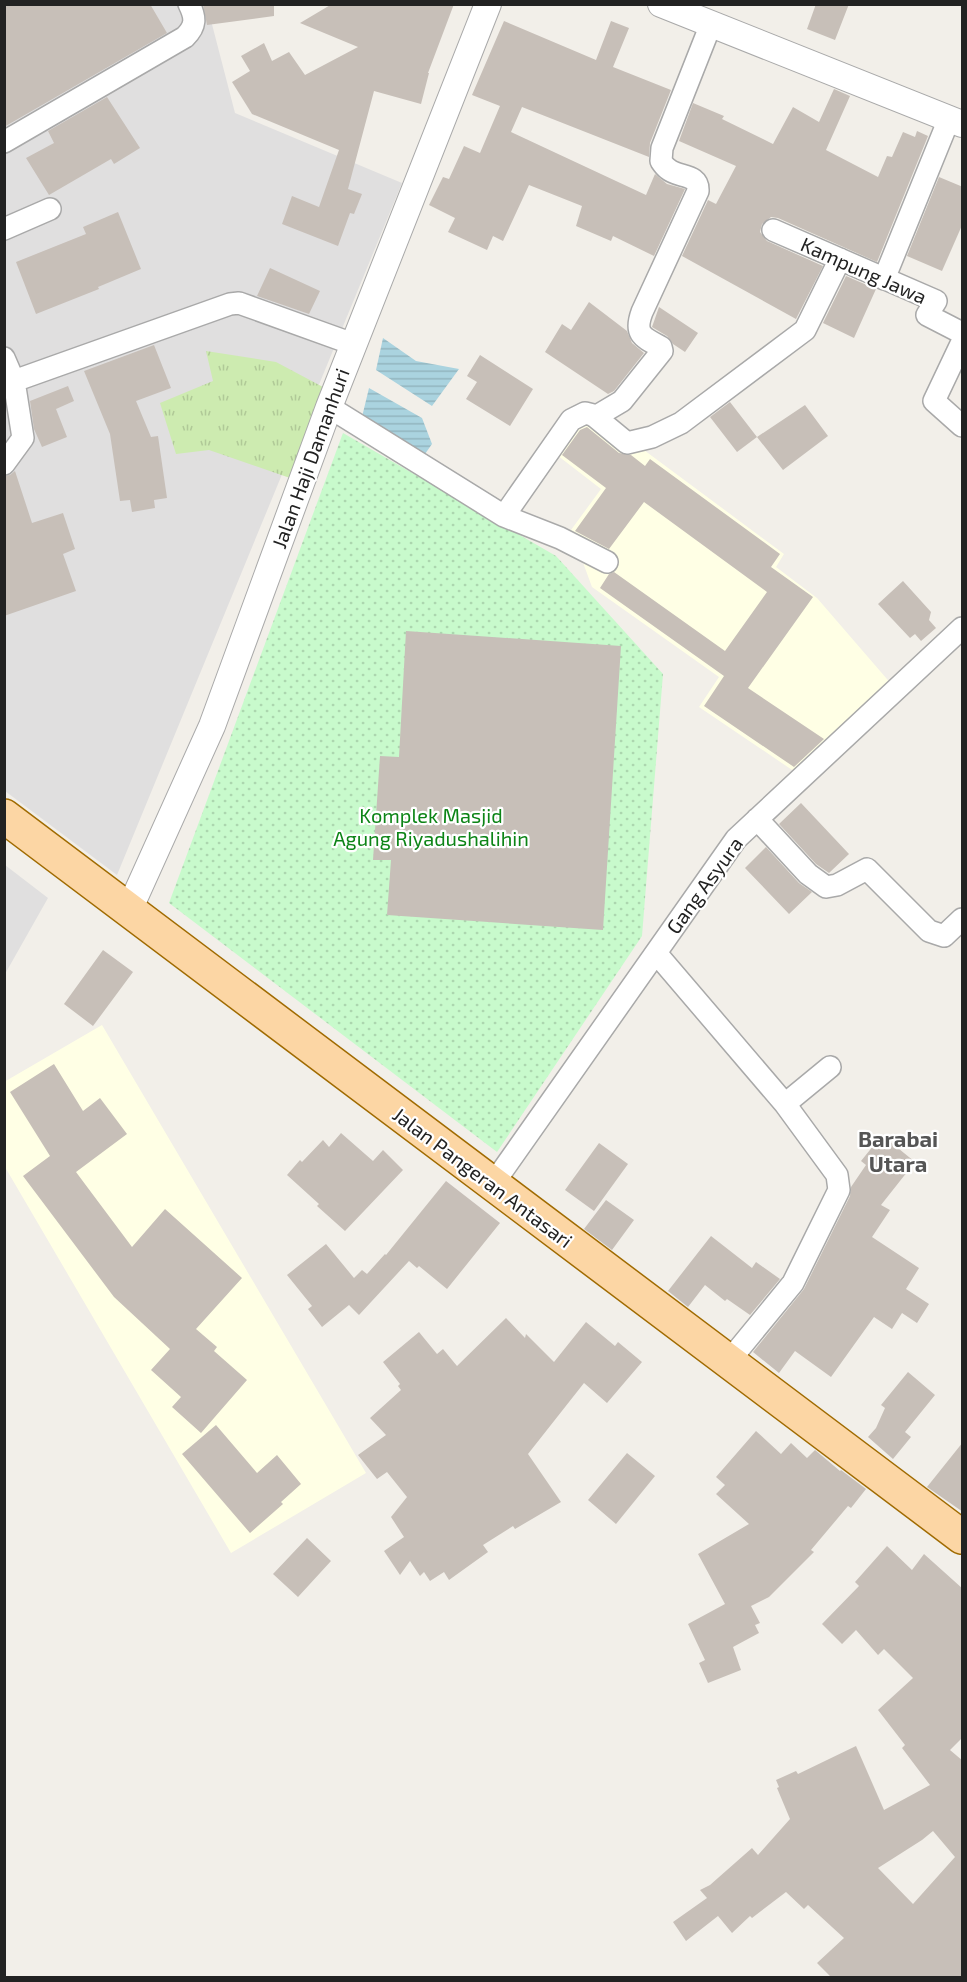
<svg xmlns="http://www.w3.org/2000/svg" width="967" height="1982" font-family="'Exo 2',sans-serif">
  <defs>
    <pattern id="grass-tufts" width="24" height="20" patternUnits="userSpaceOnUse" patternTransform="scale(1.5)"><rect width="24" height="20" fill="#cdebb0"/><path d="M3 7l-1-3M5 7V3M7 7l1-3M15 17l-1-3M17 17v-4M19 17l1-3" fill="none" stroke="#b0c997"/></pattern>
    <pattern id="park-dots" width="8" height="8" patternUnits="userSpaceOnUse" patternTransform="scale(1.5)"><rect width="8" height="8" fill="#c8facc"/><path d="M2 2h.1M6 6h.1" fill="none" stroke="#acd6af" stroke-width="1.8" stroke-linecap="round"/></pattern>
    <pattern id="water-rules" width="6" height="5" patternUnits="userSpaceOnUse" patternTransform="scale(1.5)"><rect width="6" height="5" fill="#aad3df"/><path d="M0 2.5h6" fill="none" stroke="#92b5bf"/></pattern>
  </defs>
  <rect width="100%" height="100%" fill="#f2efe9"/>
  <path fill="#e0dfdf" d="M4,5H207L235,113L402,183L117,875L5,791Z
    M5,865L48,898L5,974Z"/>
  <path fill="#ffffe5" d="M586,407L784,554L776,567L817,598L893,686L804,778L699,707L719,677L592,587L571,530L601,489L553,452Z
    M102,1025L366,1473L231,1553L5,1167L4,1082Z"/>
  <path fill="url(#grass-tufts)" d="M206,351L276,362L323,387L290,478L209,450L176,454L160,403L213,381Z"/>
  <path fill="url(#park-dots)" d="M343,433L556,556L663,674L642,936L497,1152L169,903Z"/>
  <path fill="url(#water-rules)" d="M383,338L416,361L459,369L432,406L376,370Z
    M369,388L422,418L432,444L425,454L362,417Z"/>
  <path fill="#c7bfb8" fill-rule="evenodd" d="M4,4H150L167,33L4,127Z
    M203,4H274V16L207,25Z
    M332,4H454L428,73H429L421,104L374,91L348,189L362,194L354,214L350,213L338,246L282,224L292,196L319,207L339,150L252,114L232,82L250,71L241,56L264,43L272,61L289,52L305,75L358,47L300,23Z
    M816,4H849L835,40L807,29Z
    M504,21L596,60L611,21L629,28L613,67L671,90L650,143L649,157L522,107L511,132L646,195L655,174L667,184L685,189L654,256L613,236L611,241L576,226L582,206L529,185L503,241L493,236L487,250L448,232L455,218L429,205L443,177L449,179L464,146L480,153L500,106L472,95Z
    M834,89L850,96L826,150L878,177L887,156L892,157L903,132L915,137L917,131L928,136L877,262L778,218L771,217L762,224L760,232L767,241L823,266L796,319L682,256L708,200L716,204L736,166L679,141L693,103L724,116L722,119L773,144L793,107L819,122Z
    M107,97L140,148L114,164L111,159L49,195L26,158L54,143L48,131Z
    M939,177L963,187V223L942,271L907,256Z
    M118,212L141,269L98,287L99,289L36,314L16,262L86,234L83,227Z
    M270,268L320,291L309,314L257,296Z
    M846,276L876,289L854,338L823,323Z
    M589,302L627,331L632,343L644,353L614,391L608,394L545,352L562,324L571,330Z
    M659,307L698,333L685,352L673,344L667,336L652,327Z
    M154,345L171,388L136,401L151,437L158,436L167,498L154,500L155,508L132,512L130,500L120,501L110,434L84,371Z
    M480,355L533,389L510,426L466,399L477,382L467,376Z
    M68,386L74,401L56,409L67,437L42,447L34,429L30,401Z
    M730,402L757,437L737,452L710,417Z
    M805,405L828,436L783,470L757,437Z
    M587,427L619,453L631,455L645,466L650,459L780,554L771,567L813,597L748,688L824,739L794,767L704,706L724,676L600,588L609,574L614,572L725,651L767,592L644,502L609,549L575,531L606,488L562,455L580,430Z
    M15,471L32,523L63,513L75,549L63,554L76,591L4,616V476L10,475Z
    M903,581L931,612L929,620L936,628L921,641L915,634L910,638L878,604Z
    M406,631L621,646L603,930L387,915L391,860H373L380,756L399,757Z
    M801,803L849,854L829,873L816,864L779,824Z
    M766,847L799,883L812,892L789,914L745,868Z
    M103,950L133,972L93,1026L64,1004Z
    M54,1064L83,1111L100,1098L127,1134L76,1172L132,1247L165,1209L242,1278L196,1329L217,1347L214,1351L247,1380L201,1433L172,1407L181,1397L151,1370L170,1349L114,1297L23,1176L50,1156L10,1092Z
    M341,1133L373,1161L383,1150L403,1170L345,1231L317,1206L319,1204L287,1175L300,1160L302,1162L323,1140L329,1147Z
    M882,1135L915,1162L881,1205L890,1210L872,1237L919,1268L906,1289L929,1304L917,1323L902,1313L892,1329L874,1317L831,1377L795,1351L779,1373L753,1352L804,1289L850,1196L851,1187L866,1165L861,1161Z
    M599,1143L628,1164L594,1211L565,1190Z
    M446,1181L500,1223L447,1289L419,1266L417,1268L409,1261L359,1315L349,1305L322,1327L308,1309L312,1306L287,1275L326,1244L354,1278L362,1270L367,1274L385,1254L386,1255Z
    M606,1200L634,1220L612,1250L584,1229Z
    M711,1236L752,1268L756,1262L780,1279L750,1315L727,1299L725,1301L705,1285L688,1307L668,1291Z
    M506,1318L525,1338L526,1334L554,1362L586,1322L615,1346L618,1342L642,1362L607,1403L584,1383L528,1454L561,1502L515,1529L513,1526L483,1545L488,1552L449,1580L444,1572L430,1581L424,1572L420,1576L410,1561L400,1575L384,1551L404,1537L391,1517L407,1497L387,1472L377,1479L358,1455L386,1435L370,1418L401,1390L398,1386L400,1384L383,1362L419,1332L437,1354L443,1349L457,1366Z
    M908,1372L935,1395L905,1432L911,1437L893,1459L868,1437L876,1428L885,1408L881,1405Z
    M216,1425L257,1473L277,1455L301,1484L281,1502L283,1504L250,1533L182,1454Z
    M756,1431L781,1454L791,1443L807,1458L815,1450L840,1471L841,1470L866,1489L851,1508L848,1506L811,1550L814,1552L769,1597L751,1606L760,1623L755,1625L759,1633L733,1647L741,1670L708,1683L699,1663L705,1660L688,1624L725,1604L698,1554L749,1524L716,1494L725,1485L716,1477Z
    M963,1442V1512L927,1487Z
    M627,1453L655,1476L616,1524L588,1500Z
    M307,1538L331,1561L298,1597L273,1574Z
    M887,1546L912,1570L924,1554L963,1589V1737L950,1750L963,1761V1977H831L817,1963L844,1938L808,1905L804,1909L786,1892L752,1918L750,1916L732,1933L718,1916L686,1941L673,1922L707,1898L700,1890L710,1885L752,1848L758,1855L790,1819L777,1788L779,1787L776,1780L796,1771L798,1774L856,1746L884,1810L930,1785L902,1748L905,1745L878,1710L913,1678L884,1649L878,1655L856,1630L842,1644L822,1624L859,1586L855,1582ZM933,1831L955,1857L913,1904L878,1868L922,1840Z"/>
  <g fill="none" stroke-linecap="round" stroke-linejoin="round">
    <g stroke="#a9a9a9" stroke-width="24">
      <path id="minor" d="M4,142L185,37C196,26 196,18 189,4
        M4,229L50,209
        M773,230L936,301L927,315L962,333
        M884,279L949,119
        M962,342L934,401L962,426
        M4,358L14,381
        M329,407L504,516L560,538L607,562
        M595,417L622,401L662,351L661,347C642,337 634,334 642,312L698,191C699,173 678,178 668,169C665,167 663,164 661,161L662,148L711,24
        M4,464L23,438L14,381L230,304L239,303L353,344
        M504,516L571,420L585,413L593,415L627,443L652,437L681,423L805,330L840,259
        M757,819L808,874L826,887L837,885L867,869L929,931L944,936L962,919
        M656,953L785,1104L830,1067
        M493,1184L736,839L962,628
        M729,1361L793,1283L839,1190L837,1175L785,1104"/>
    </g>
    <g stroke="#a9a9a9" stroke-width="28">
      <path id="tertiary" d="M661,4L962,124
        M129,910L212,726L329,407L488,4"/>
    </g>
    <g stroke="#a06b00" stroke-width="36">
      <path id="primary" d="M4,816L962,1537"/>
    </g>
    <use href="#minor" stroke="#fff" stroke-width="21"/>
    <use href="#tertiary" stroke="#fff" stroke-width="26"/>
    <use href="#primary" stroke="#fcd6a4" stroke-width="33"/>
  </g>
  <g text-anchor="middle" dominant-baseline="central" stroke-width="4.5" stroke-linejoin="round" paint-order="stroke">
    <g font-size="20" fill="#222" stroke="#fff">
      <text transform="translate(864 270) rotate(24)">Kampung Jawa</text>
      <text transform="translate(310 458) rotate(-70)">Jalan Haji Damanhuri</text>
      <text transform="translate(704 885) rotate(-54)">Gang Asyura</text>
      <text transform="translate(483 1177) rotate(37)">Jalan Pangeran Antasari</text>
    </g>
    <g font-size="20" fill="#0c8416" stroke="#fff">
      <text x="431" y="815">Komplek Masjid<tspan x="431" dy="23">Agung Riyadushalihin</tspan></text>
    </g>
    <g font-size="22" font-weight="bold" fill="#555" stroke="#fff">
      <text x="898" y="1138">Barabai<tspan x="898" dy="25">Utara</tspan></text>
    </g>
  </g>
  <rect width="967" height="1982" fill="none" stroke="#222222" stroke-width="12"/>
</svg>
